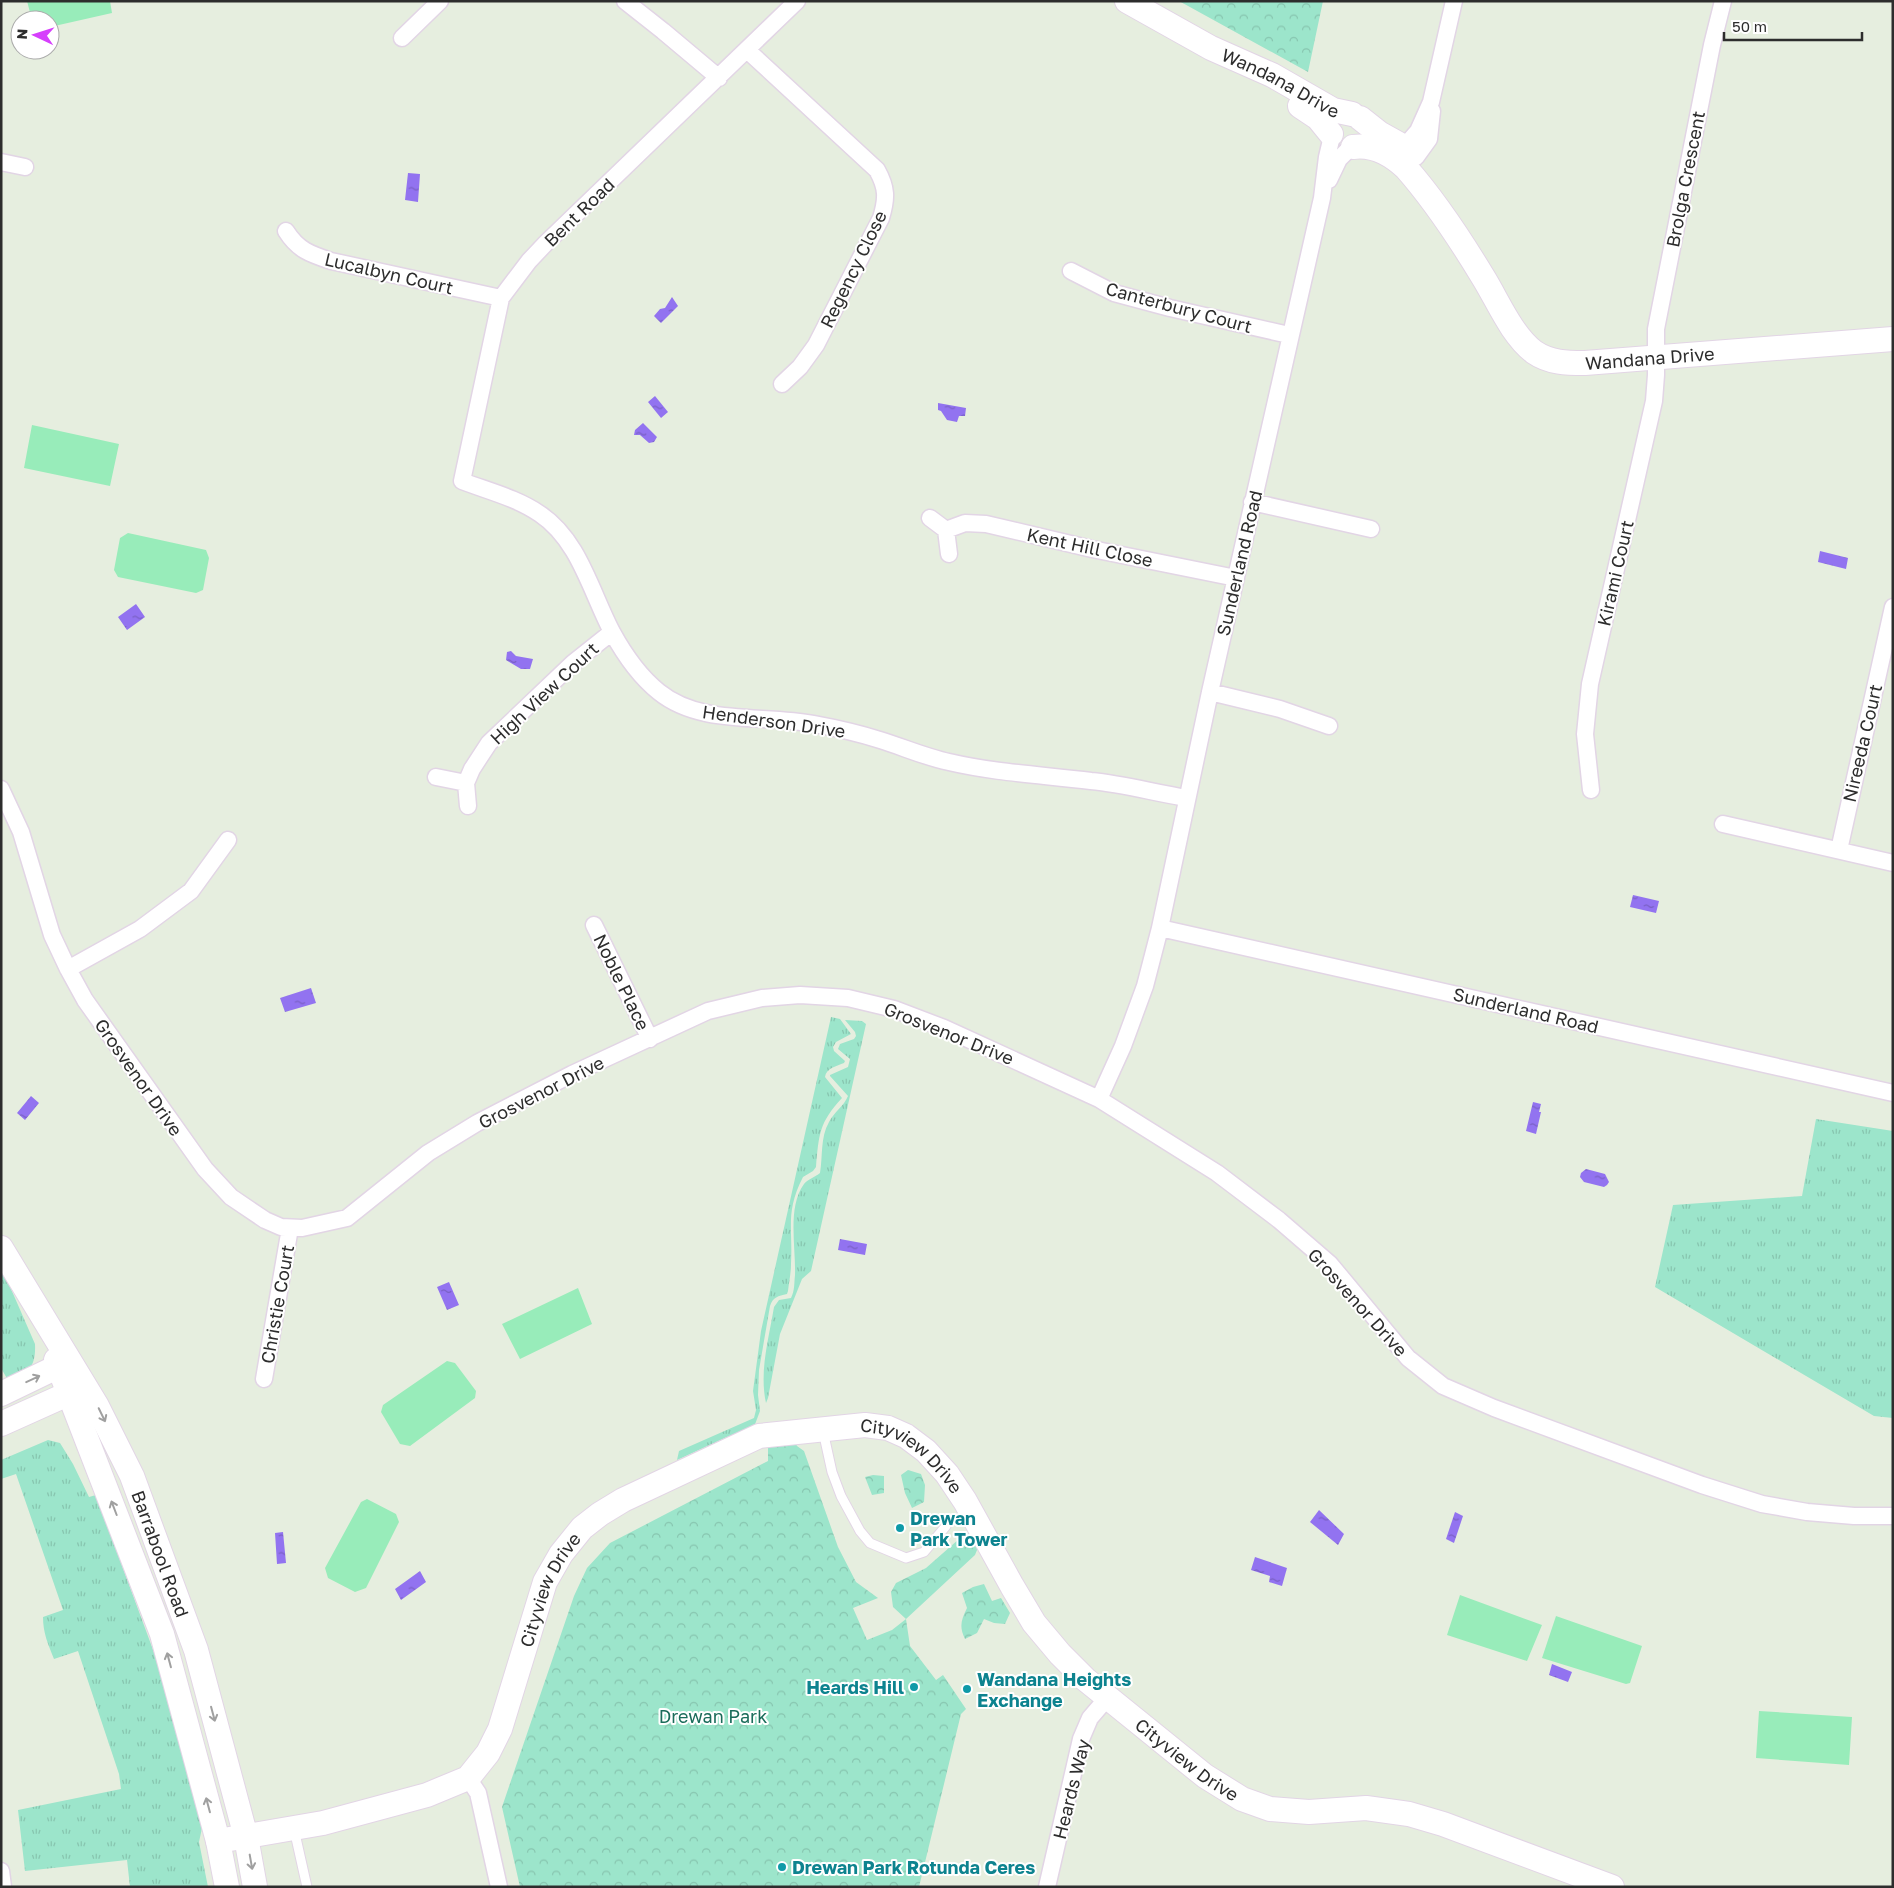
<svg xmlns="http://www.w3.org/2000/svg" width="1894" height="1888" font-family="'Golos Text',sans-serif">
  <defs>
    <pattern id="grass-tufts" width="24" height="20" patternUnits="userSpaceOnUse" patternTransform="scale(1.25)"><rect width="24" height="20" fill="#9ce5cb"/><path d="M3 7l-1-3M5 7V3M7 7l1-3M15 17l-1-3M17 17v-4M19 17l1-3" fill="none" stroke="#87c5af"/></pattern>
    <pattern id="forest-crowns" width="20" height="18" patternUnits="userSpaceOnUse" patternTransform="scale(1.25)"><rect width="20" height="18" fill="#9ce5cb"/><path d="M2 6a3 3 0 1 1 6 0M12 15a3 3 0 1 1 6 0" fill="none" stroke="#87c5af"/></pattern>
    <pattern id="water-ripples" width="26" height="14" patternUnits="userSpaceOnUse" patternTransform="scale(1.25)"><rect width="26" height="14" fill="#9273f0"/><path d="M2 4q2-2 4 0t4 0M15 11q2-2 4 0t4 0" fill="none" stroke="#785fc3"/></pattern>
  </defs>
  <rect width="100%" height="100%" fill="#e6eedf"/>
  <path fill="url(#grass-tufts)" d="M831,1017L840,1019L851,1034L836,1042L833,1047L834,1051L845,1061L844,1063C837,1066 826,1068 825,1077L842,1098C819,1123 819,1134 816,1167L813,1171L803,1177C785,1212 793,1228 791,1264C791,1273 789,1282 788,1291L787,1294C778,1296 773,1297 770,1306L759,1370L758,1395L760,1411L754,1427L727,1437L677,1460L679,1451L754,1418L756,1410L753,1391L761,1331Z
    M845,1020L862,1021L866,1024L811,1271L802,1279L780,1334L768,1398L766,1403C759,1371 769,1338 774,1307L779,1300L791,1298C795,1290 794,1283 795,1275C796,1248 787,1207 804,1184C808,1179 815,1177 820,1173C823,1156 820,1138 829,1122C834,1112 844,1106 848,1096L830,1076V1075L848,1067L850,1059L838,1049L840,1044L854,1039L856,1036L855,1032Z
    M1816,1119L1893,1131V1418L1874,1416L1655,1287L1673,1205L1802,1196Z
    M1,1266L35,1344C36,1367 29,1372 9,1382L1,1368Z
    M48,1440L60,1443L73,1464L89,1497L96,1495L159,1666L202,1828L199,1842L208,1887H130L127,1860L25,1871L18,1810L121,1789L119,1774L78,1651L54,1659C48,1644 43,1633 43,1617L63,1610L16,1474L1,1479V1460Z"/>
  <path fill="url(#forest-crowns)" d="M1179,1H1323L1308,72Z
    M794,1440L797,1446L804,1451L838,1547L856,1582L878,1598L853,1608L867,1640L892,1630L906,1619L893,1607L891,1592L896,1583L926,1568L959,1539L966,1535L981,1540L975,1555L906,1619L910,1646L936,1680L943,1675L966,1709L961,1714L919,1887H520L502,1807L574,1596L587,1568L610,1543L768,1461V1448L780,1441Z
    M908,1470L921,1474L925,1485L924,1502L912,1508L905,1493L901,1475Z
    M873,1475L884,1476V1493L872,1495L865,1477Z
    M984,1584L992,1601L1001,1598L1010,1613L1005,1624L994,1623L984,1619L977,1633L965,1639C959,1627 961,1620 967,1608L962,1593L973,1587Z"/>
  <path fill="#98ecba" d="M27,1H110L112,13L50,27V20H32Z
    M32,425L119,444L110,486L24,468Z
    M128,533L206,550L209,558L203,590L196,593L118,577L114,570L120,538Z
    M578,1288L592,1324L520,1359L502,1324Z
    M447,1361L455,1363L476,1391L475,1398L410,1446L400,1444L381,1412L383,1405Z
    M367,1499L396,1514L399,1522L366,1588L355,1592L328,1578L325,1568L361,1502Z
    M1460,1595L1542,1625L1527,1661L1447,1635Z
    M1556,1616L1642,1646L1630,1683L1626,1684L1542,1658Z
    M1759,1711L1852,1717L1849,1765L1756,1758Z"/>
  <path fill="url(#water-ripples)" d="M408,173L420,174L418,202L405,200Z
    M672,297L678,306L661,323L654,316L660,309L665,308Z
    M655,396L668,412L661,418L648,402Z
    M938,403L966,408L965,416H959L957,422L947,420L941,411L938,410Z
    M643,423L657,437L654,442L649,443L640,435H634L635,430Z
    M1820,551L1848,558L1846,569L1818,562Z
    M136,604L145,617L127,630L118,617Z
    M511,651L516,656L533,659L530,669H521L506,660L507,652Z
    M1633,895L1659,901L1656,913L1630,907Z
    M311,988L316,1003L285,1012L280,998Z
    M31,1096L39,1103L25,1120L17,1113Z
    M1533,1102L1541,1104L1539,1112H1541L1536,1134L1526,1131Z
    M1586,1169L1605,1174L1609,1182L1607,1185L1604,1187L1584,1182L1580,1177L1581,1173Z
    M840,1239L867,1244L865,1255L838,1250Z
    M449,1282L459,1305L447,1310L437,1287Z
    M1319,1510L1344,1534L1338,1545L1310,1522Z
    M1455,1512L1463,1516L1454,1543L1446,1539Z
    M283,1532L286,1563L277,1564L275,1533Z
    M1255,1557L1287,1568L1282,1586L1269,1582L1270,1576L1251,1570Z
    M420,1571L426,1582L401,1600L395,1589Z
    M1552,1664L1572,1672L1568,1682L1549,1675Z"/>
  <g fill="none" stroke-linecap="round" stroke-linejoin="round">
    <g stroke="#e2d5e5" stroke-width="11">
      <path id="lane" d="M823,1431L832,1472L841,1496L860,1531L870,1543L906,1558L924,1552L946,1526
        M294,1829L307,1887"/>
    </g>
    <g stroke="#e2d5e5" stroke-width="19">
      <path id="street" d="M625,1L663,31L719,78
        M797,1L546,243L529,261L501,298L462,481C488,491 517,498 540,514C579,540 591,592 612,632C624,654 639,676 659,692C701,726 764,714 814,724C836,728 858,733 880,740C903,747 925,757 949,762C996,773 1044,775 1091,781C1124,784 1155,793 1187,798
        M402,38L440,1
        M747,50L877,170C887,188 887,198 881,218L816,345L800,367L782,384
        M1332,136L1327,157L1322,198L1210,692L1160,928L1893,1093
        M1404,147L1418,131L1431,102L1454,1
        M1416,157L1429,139L1432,111
        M1,162L25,167
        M1329,180L1339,159L1350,148
        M286,231C298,250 310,254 331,261L501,298
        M1071,271L1114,293L1170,308L1289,335
        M1252,502L1371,529
        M930,518L946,530L965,523L986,524L1092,549L1236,578
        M946,530L949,554
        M1210,692L1280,709L1329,726
        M436,777L466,783L472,769L489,743L573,663L612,632
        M466,783L468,806
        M1,789L21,832L52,935L68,969L85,1000L205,1169L231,1197L265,1220L281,1227L302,1228L347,1218L428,1153L477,1123L572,1074L708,1011L762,998L800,995L848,998L894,1009L944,1028L1099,1099L1217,1173L1279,1220L1330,1264L1408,1358L1443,1386L1494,1408L1702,1485L1762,1504L1807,1512L1854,1516H1893
        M1591,790L1585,734L1590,684L1654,401L1656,375V329L1712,45L1723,1
        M1723,824L1893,863
        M1839,850L1893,607
        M594,925L650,1039
        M68,969L140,929L191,891L228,840
        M1099,1099L1123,1046L1145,986L1160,928
        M264,1379L290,1228
        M468,1778L478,1793L499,1887
        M1,1871L3,1887
        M1047,1887L1081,1739L1090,1718L1108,1697"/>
    </g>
    <g stroke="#e2d5e5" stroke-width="26">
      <g id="secondary">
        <path id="s1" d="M1127,1L1211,48L1272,75L1333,110L1352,114"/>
        <path d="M1300,106L1318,118L1331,134"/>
        <path d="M1360,118L1379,133L1406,148"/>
        <path id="s2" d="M1353,147C1374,144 1391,154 1406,168C1435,201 1460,239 1483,277C1498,301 1511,334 1534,352C1550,363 1567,363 1585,363L1893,339"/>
        <path id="s3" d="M1,1248L97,1406L132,1476L196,1650L246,1837L255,1887"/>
        <path d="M56,1360L162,1634L218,1841L227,1887"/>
        <path d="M1,1394L59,1366L73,1371"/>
        <path d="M1,1424L70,1393L75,1379"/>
        <path id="s4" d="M218,1841L323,1823L427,1795L468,1778L488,1753L500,1729L545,1582L561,1554L582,1528L600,1514L623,1500L759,1436L865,1425L888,1428L906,1436L926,1451L947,1474L965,1501L1012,1586L1034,1623L1060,1654L1085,1679L1205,1776L1242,1799L1270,1809L1309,1812L1366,1808L1409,1814L1443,1824L1612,1887"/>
      </g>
    </g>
    <use href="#lane" stroke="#fff" stroke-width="9"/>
    <use href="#street" stroke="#fff" stroke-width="16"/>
    <use href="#secondary" stroke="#fff" stroke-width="24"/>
  </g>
  <defs><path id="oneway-shaft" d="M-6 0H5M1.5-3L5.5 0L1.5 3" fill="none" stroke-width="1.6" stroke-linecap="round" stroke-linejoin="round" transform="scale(1.25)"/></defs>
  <g stroke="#a0a0a0">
    <use href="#oneway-shaft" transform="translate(33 1379) rotate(-25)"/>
    <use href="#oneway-shaft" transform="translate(102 1415) rotate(64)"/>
    <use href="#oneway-shaft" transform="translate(114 1508) rotate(-111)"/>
    <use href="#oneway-shaft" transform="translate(169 1660) rotate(-105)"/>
    <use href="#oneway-shaft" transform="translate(213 1714) rotate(75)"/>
    <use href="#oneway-shaft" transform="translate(208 1805) rotate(-105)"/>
    <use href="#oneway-shaft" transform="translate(251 1862) rotate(80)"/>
  </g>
  <g fill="#0f9aa8" stroke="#fff" stroke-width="2">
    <circle cx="900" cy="1528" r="5"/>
    <circle cx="914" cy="1687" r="5"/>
    <circle cx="967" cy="1689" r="5"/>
    <circle cx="782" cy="1867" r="5"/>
  </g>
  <g text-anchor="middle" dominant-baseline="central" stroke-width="4" stroke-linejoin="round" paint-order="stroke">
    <g font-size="18" fill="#2d2d2d" stroke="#fff">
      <text stroke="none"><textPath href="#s1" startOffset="174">Wandana Drive</textPath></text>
      <text transform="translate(1685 179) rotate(-79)">Brolga Crescent</text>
      <text transform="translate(579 212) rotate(-44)">Bent Road</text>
      <text transform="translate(853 269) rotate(-64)">Regency Close</text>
      <text transform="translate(389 273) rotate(13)">Lucalbyn Court</text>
      <text transform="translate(1179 307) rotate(15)">Canterbury Court</text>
      <text stroke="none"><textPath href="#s2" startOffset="402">Wandana Drive</textPath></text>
      <text transform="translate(1090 547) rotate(12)">Kent Hill Close</text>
      <text transform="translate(1239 563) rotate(-77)">Sunderland Road</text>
      <text transform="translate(1615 573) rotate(-77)">Kirami Court</text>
      <text transform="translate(544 693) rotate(-43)">High View Court</text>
      <text transform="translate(774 721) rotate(8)">Henderson Drive</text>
      <text transform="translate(1862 743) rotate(-77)">Nireeda Court</text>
      <text transform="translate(622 982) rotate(64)">Noble Place</text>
      <text transform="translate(1526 1010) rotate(13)">Sunderland Road</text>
      <text transform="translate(949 1033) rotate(22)">Grosvenor Drive</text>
      <text transform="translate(139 1077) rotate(55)">Grosvenor Drive</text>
      <text transform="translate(541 1092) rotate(-27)">Grosvenor Drive</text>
      <text transform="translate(1358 1302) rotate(48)">Grosvenor Drive</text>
      <text transform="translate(277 1304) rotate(-80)">Christie Court</text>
      <text stroke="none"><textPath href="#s4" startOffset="901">Cityview Drive</textPath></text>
      <text stroke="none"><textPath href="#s3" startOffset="346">Barrabool Road</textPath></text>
      <text stroke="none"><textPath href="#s4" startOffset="466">Cityview Drive</textPath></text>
      <text stroke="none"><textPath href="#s4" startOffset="1321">Cityview Drive</textPath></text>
      <text transform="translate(1071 1789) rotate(-76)">Heards Way</text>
    </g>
    <g font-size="18" font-weight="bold" fill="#0d838f" stroke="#fff" text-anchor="start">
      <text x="910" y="1518">Drewan<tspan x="910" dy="21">Park Tower</tspan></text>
      <text x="977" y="1679">Wandana Heights<tspan x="977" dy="21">Exchange</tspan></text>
      <text x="904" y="1687" text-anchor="end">Heards Hill</text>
      <text x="792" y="1867">Drewan Park Rotunda Ceres</text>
    </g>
    <g font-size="18" fill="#1a6c5a" stroke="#fff">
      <text x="713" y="1716">Drewan Park</text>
    </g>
  </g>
  <rect width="1894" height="1888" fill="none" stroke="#2d2d2d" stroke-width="5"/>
  <g transform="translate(35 35) rotate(274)"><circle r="24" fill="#ffffff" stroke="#ababab"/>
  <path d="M0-4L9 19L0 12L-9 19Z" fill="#d63ffc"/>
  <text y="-8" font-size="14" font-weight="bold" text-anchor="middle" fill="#2d2d2d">N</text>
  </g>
  <path d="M1724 32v8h138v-8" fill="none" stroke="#2d2d2d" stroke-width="2.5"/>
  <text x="1732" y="32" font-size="15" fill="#2d2d2d" stroke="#ffffff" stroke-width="4" paint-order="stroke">50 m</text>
</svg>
